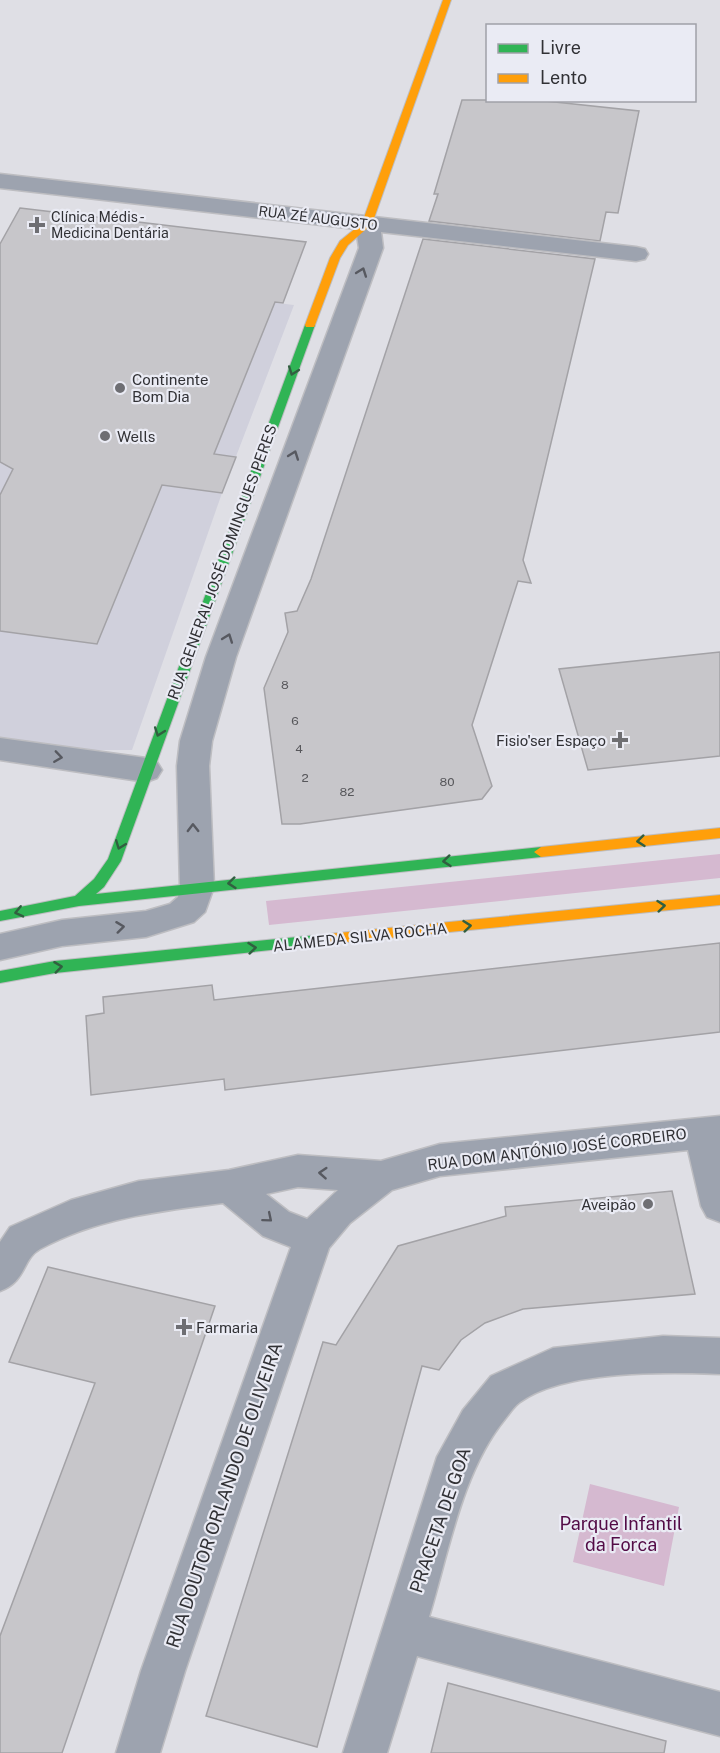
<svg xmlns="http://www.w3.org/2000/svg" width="720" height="1753" font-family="'Public Sans',sans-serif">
  <rect width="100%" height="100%" fill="#dfdfe5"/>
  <path fill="#d0d0dc" d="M0,269L294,305L222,493L132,750H84L0,738Z"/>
  <path fill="#d5b9d0" d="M720,854V878L269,925L266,901Z
    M590,1484L679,1507L664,1586L573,1562Z"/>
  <path fill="#c7c6ca" stroke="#a3a2a6" stroke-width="1.5" d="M462,100H536L639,111L618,213L606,212L600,241L429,221L438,194H434Z
    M20,208L306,242L283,303L275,302L214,454L236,457L222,493L162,485L97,644L0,631V495L13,469L0,462V244Z
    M423,239L595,259L523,560L531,583L518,581L472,725L492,786L482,799L300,824H282L264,688L288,632L285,613L297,611L311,579Z
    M720,652V756L588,770L559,669Z
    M720,943V1032L225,1090L224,1079L91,1095L86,1016L104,1013L103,997L212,985L214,1000Z
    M672,1191L695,1294L523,1309L485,1323L461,1340L439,1370L422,1366L317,1747L206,1716L323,1342L336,1345L398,1246L506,1216L505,1207Z
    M48,1267L215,1306L62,1753H0V1636L95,1383L9,1362Z
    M448,1683L666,1741L664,1753H431Z"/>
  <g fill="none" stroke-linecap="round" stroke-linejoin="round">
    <g stroke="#bdbdc1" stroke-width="3">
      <path id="street" d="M0,174L636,247L645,249L648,254L645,259L636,261L381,232L383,248L236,657L212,741L209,766L214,887L205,912L194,922L146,937L62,946L0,960V934L62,920L146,911L170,904L178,897L180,887L177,766L180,741L206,657L359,248L356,229L0,188Z
        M0,738L146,758L157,762L162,770L157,778L146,782L0,760Z
        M720,1116V1222L707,1217L701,1206L688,1150L440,1176L392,1190L350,1223L329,1248L185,1671L160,1753H116L141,1671L291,1247L263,1236L223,1203C159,1211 97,1218 40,1249C22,1259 27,1281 0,1291V1242L10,1227L71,1200L139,1181L229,1170L298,1155L381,1161L440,1144ZM298,1187L338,1190L307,1219L289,1212L266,1194Z
        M663,1336L720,1338V1374C666,1372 564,1370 520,1402C514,1406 510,1413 505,1419C462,1472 449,1551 429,1617L720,1692V1736L417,1656L387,1753H343L437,1457L463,1410L491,1376L553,1348Z"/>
    </g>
    <g stroke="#bdbdc1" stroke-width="2">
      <path id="fast" d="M310,322L315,325L121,861L104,887L96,894L541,847L548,852L541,857L79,906L0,921V911L75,896L94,879L108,859L305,325Z
        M328,934L333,935L335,939L333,943L328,944L55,973L0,983V971L55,961Z"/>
    </g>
    <g stroke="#bdbdc1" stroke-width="2">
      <path id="slow" d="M443,0H451L372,224L348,245L340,258L315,325L314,327H306L305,325L330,258L340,241L362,223Z
        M720,828V838L541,857L534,852L541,847Z
        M720,895V905L328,944L323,943L321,939L323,935L328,934Z"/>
    </g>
    <use href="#street" fill="#9da3af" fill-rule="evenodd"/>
    <use href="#fast" fill="#30b455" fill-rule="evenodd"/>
    <use href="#slow" fill="#ff9f0a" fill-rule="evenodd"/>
  </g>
  <defs><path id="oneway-chevron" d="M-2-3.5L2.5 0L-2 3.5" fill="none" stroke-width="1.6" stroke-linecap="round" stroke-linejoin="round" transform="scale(1.5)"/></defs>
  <g stroke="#575960">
    <use href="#oneway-chevron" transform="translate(362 272) rotate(-70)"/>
    <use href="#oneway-chevron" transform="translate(294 455) rotate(-70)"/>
    <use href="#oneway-chevron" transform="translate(228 638) rotate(-70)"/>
    <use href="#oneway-chevron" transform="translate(58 757) rotate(8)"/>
    <use href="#oneway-chevron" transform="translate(193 828) rotate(-91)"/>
    <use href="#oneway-chevron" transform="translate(120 927) rotate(-7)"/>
    <use href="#oneway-chevron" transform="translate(323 1173) rotate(-176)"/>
    <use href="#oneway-chevron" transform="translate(268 1218) rotate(40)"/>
  </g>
  <g stroke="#315f40">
    <use href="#oneway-chevron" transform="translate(293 371) rotate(110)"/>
    <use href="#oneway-chevron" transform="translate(159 732) rotate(110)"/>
    <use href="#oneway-chevron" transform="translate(641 841) rotate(174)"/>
    <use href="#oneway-chevron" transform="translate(120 845) rotate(111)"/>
    <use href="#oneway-chevron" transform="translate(447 861) rotate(174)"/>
    <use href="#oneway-chevron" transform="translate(232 883) rotate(174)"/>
    <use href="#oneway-chevron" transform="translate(661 906) rotate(-6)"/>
    <use href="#oneway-chevron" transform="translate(19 912) rotate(167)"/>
    <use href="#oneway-chevron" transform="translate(467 926) rotate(-6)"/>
    <use href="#oneway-chevron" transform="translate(252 948) rotate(-6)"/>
    <use href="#oneway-chevron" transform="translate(58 967) rotate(-7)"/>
  </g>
  <g fill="#6e6e73" stroke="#eaebf4" stroke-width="2">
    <path d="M34 216h6v6h6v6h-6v6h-6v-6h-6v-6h6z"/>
    <circle cx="120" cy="388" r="6"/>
    <circle cx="105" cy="436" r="6"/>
    <path d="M617 731h6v6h6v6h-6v6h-6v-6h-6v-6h6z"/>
    <circle cx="648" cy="1204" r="6"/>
    <path d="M181 1318h6v6h6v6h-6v6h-6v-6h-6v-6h6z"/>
  </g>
  <g text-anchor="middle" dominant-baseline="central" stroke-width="4.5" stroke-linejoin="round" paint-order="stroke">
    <g font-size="12" fill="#57575b">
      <text x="285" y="685">8</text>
      <text x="295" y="721">6</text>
      <text x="299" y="749">4</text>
      <text x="305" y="778">2</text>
      <text x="447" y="782">80</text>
      <text x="347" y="792">82</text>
    </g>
    <g font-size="14" fill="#313135" stroke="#eaebf4" text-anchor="start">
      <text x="51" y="217">Clínica Médis -<tspan x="51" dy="16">Medicina Dentária</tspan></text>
    </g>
    <g font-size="14" fill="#313135" stroke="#eaebf4">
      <text transform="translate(318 218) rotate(7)">RUA ZÉ AUGUSTO</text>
    </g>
    <g font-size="15" fill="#313135" stroke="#eaebf4" text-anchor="start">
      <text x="132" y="379">Continente<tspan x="132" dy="17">Bom Dia</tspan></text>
      <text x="117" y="436">Wells</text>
      <text x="606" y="740" text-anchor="end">Fisio'ser Espaço</text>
      <text x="636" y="1204" text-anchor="end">Aveipão</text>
      <text x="196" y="1327">Farmaria</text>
    </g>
    <g font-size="15" fill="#313135" stroke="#eaebf4">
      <text transform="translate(222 562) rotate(-70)">RUA GENERAL JOSÉ DOMINGUES PERES</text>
      <text transform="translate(360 937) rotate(-6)">ALAMEDA SILVA ROCHA</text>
      <text transform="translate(557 1149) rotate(-7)">RUA DOM ANTÓNIO JOSÉ CORDEIRO</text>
    </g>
    <g font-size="18" fill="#313135" stroke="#eaebf4">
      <text transform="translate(224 1495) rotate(-71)">RUA DOUTOR ORLANDO DE OLIVEIRA</text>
      <text transform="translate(440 1520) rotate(-71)">PRACETA DE GOA</text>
    </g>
    <g font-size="18" fill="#530b46" stroke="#eaebf4">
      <text x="621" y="1523">Parque Infantil<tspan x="621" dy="21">da Forca</tspan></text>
    </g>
  </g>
  <rect x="486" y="24" width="210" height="78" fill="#eaebf4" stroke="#a0a1a8" stroke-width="1.5"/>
  <rect x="498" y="44" width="30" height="9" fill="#30b455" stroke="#a0a1a8" stroke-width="1.5"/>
  <text x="540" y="54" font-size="18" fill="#313135">Livre</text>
  <rect x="498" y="74" width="30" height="9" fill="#ff9f0a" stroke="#a0a1a8" stroke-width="1.5"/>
  <text x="540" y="84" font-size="18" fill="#313135">Lento</text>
</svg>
